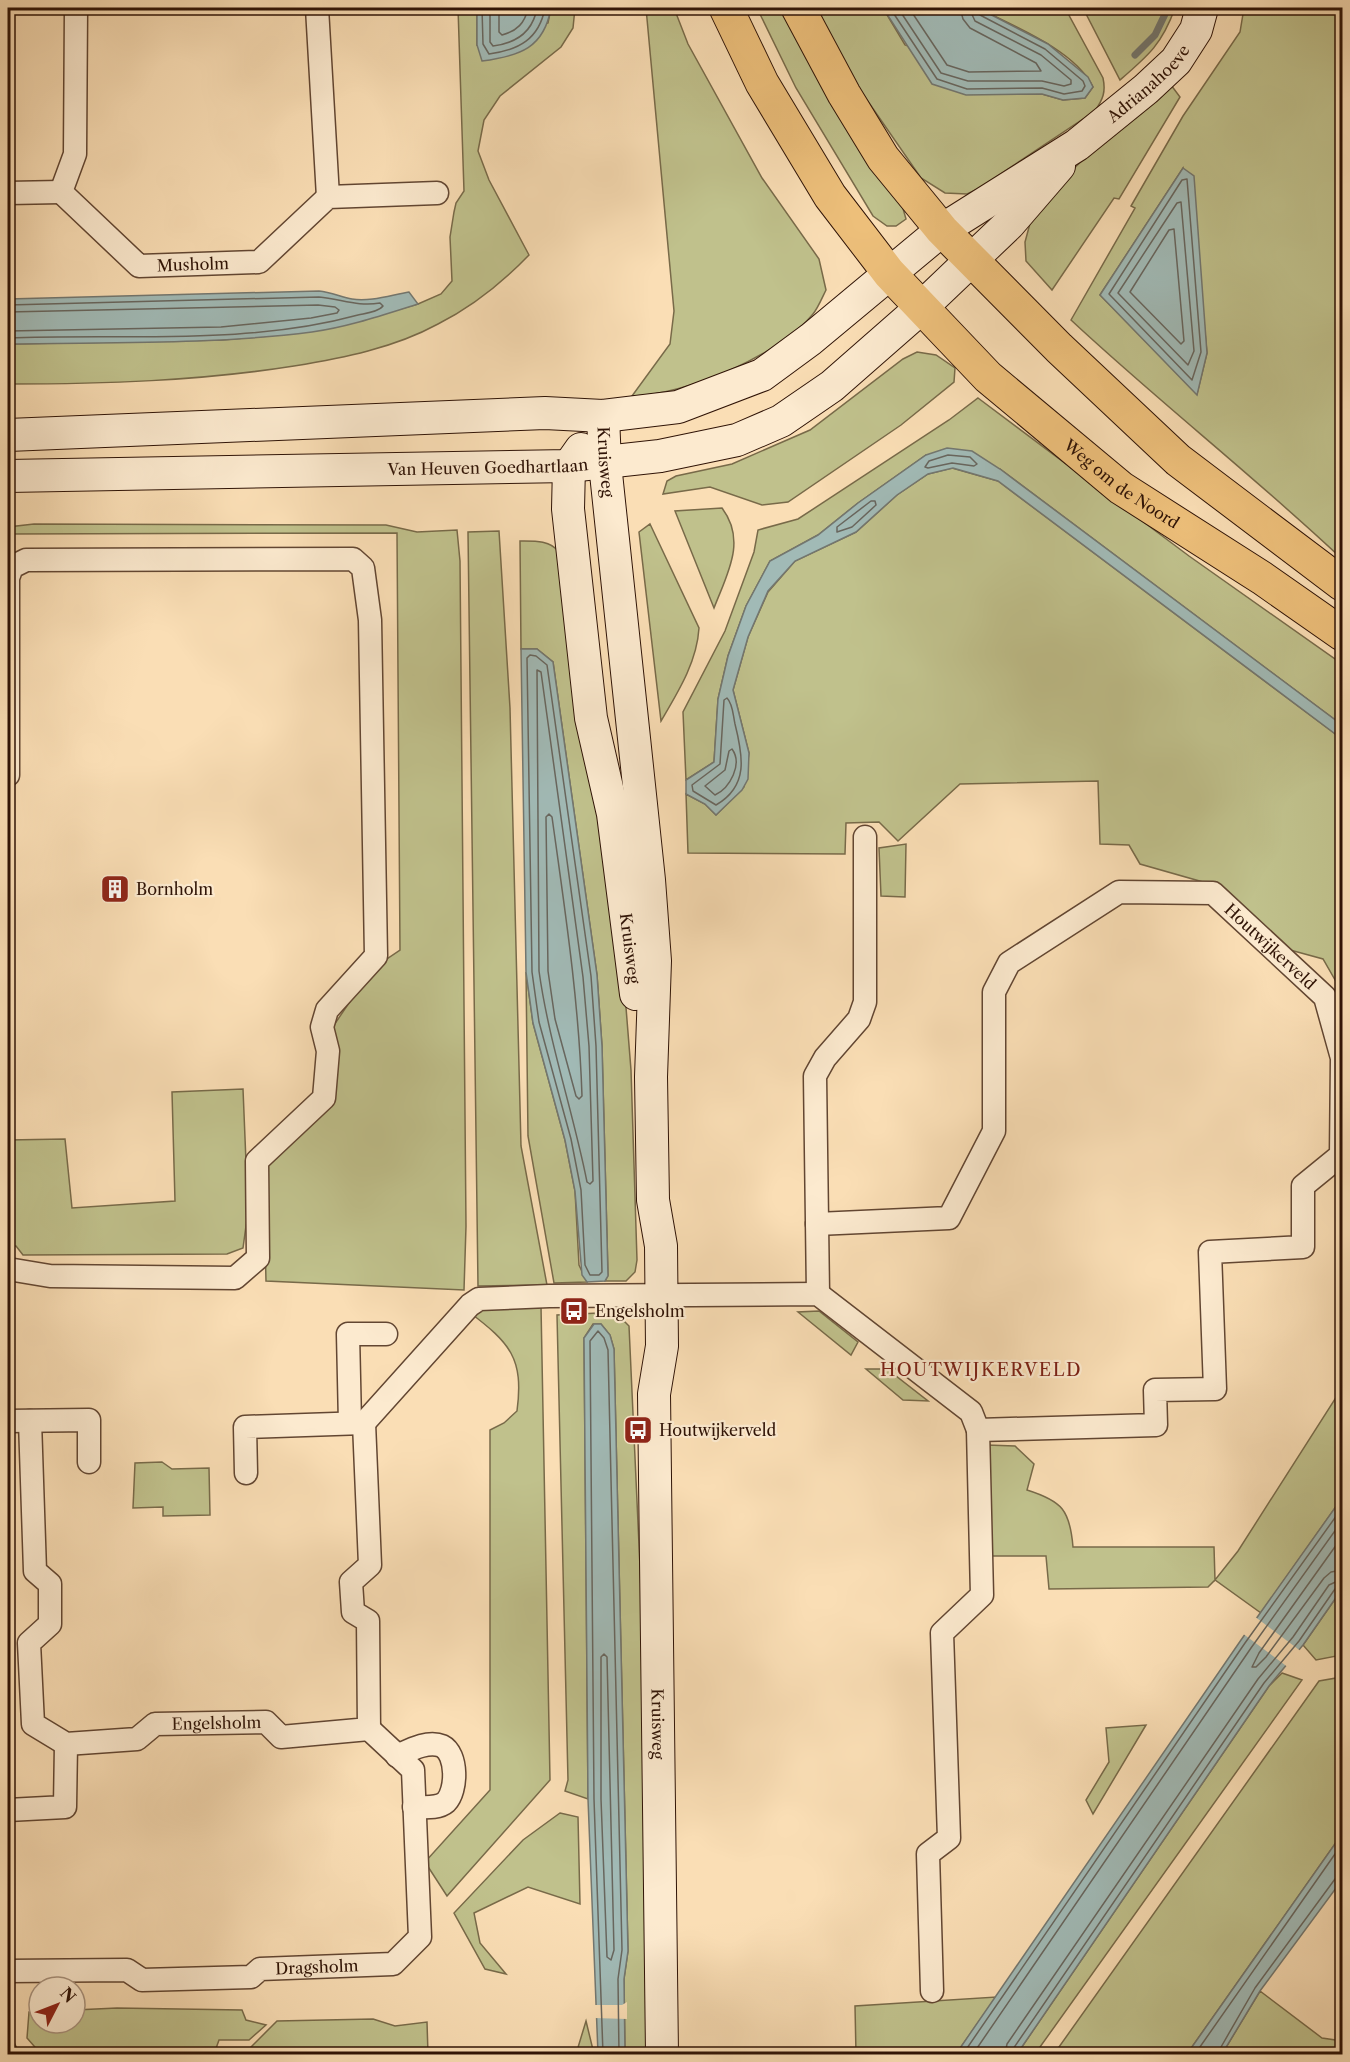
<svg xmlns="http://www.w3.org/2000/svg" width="1350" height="2062" font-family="'Libre Caslon Text',serif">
  <rect width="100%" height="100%" fill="#fadeb5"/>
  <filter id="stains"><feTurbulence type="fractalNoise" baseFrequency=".00333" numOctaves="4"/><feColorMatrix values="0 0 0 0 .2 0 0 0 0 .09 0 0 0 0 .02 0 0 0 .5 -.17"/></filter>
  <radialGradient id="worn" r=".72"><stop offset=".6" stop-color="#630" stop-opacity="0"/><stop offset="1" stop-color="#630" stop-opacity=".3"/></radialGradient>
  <path fill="#c0c18c" stroke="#786a49" stroke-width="1.5" fill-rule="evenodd" d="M458,8H477V45L548,23L551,8H575L573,28L561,47L500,96L484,120L478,151L489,180L529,255C503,282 472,307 438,324C394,348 343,358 294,366C199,381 104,384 8,384V344L222,340L269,336L336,327L418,304L441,294L452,281L450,237L454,212L456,203L464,191Z
    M646,8H674L688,44L762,178L819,259L826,290C822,298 818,308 813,314C779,356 685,395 632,396L670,344L674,311Z
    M757,8H789L902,205L906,219L896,226H887L873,216L796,88Z
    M816,8H883L905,45L1042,94L1063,100L1085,98L1093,87C1075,50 1013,26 978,8H1065L1103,78C1106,92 1103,99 1095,111L978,189L967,194L945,193L921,178L849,74Z
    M1083,8H1175C1162,44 1149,55 1120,80Z
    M1244,8H1342V559C1254,476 1159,402 1071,320L1135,208L1131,206L1183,116L1240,32ZM1183,168L1201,290L1207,353L1197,394L1100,295Z
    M1171,85L1180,97L1119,199L1114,198L1052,290L1026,261L1025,242L1032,216L1057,185L1102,141Z
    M917,352L936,355L955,368L954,382L901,425L788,502L762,505L710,487L663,494L667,481L676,476L732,464L810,430L903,359Z
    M978,398L1189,556L1342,664V725L1000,469L926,455L858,503L818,535L770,561L746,606L728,656L718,699L714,762L686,780L683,712L725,631L754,552L758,530L798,519L949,420Z
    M952,468L998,481L1342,739V992L1323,959L1268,944L1217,886L1140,864L1129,845L1100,844L1098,781L960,784L898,841L879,822L846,823L845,854L688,853L686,794L705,804L716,815L744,787L749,753L733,690L748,637L768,592L795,561L856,532L897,495L928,474Z
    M722,508C747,541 727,574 714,608L675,511Z
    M34,524L386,525L417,532L457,530L460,561L466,1226L464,1290L266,1281L263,1160L333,1093L332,1028L372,969L400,950L397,533L8,534V527Z
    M650,524L699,628C697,662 678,692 661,721L639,532Z
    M499,531L510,708L521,1146L547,1285L478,1286L468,532Z
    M520,541C534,541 550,540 559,552L623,970L631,1070L637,1260L635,1272L626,1281H605L608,1275L602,1046L597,975L553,662L537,649H521Z
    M906,844L905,897L881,896L879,848Z
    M526,972L533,1023L565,1140L575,1191L579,1265L587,1282L554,1283L528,1136Z
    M243,1089L248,1211L243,1248L227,1254L23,1255L16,1246H8V1140L65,1139L72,1208L175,1201L172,1092Z
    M541,1306L550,1780L447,1896L425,1862L490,1790V1430L504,1423L517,1411C524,1358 510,1343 469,1312L473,1308Z
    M819,1311L858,1342L851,1355L798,1312Z
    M599,1313L618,1315L629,1326L651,1808V2054L625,2053L624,1979L628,1951L614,1349L610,1335L601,1324H593L584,1338L588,1799L565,1791L568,1780L557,1315Z
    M866,1369H887L928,1401L903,1400Z
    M1342,1388V1498L1261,1613L1215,1580L1208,1587L1049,1589L1046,1556H988L987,1445L1015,1446L1034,1464L1027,1490C1062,1501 1070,1510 1073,1547H1214L1215,1580L1238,1551Z
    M162,1462L172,1469L209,1468L210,1515L163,1516V1507L133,1508L135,1463Z
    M1342,1589V1655L1316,1660L1303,1645Z
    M1282,1673L1302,1680L1035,2054H1017L1269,1686Z
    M1342,1677V1834L1187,2054H1054L1319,1681Z
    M1146,1725L1093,1814L1086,1800L1109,1762L1106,1728Z
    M560,1813L578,1817L580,1904L528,1887L474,1913L480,1943L506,1974L485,1969L454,1913L523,1840Z
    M1260,1991L1322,2038L1342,2041V2054H1222Z
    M996,1997L956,2054H856L855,2006Z
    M117,2008L242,2010L246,2020L266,2025L249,2040H219L214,2054H41L27,2038L29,2012H39V2023H75V2010Z
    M373,2019L395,2026L427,2022L428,2054H244L277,2021Z
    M586,2021L594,2054H576Z
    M8,2031L20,2054H8Z"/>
  <path fill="#a1bab6" stroke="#737770" stroke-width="1.5" d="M477,8H551C544,48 520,56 482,61L477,45Z
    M883,8H978L1048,44L1088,77L1093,87L1085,98L1063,100L1042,94L966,95L932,84Z
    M1183,168L1194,176L1207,353L1197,395L1100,295Z
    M319,291C331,292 341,297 352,299C370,302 391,295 409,292L418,304C383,315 348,327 312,332C211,345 109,342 8,344V299Z
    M947,448L972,451L1000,469L1342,725V739L998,481L953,468L928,474L897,495L856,532L795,561L768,591L748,637L733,690L749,753L748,779L742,790L716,815L705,804L686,794V780L714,762L718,699L728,656L746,606L770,561L818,535L858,503L926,455Z
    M521,649H537L553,662L597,975L602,1046L608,1276L605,1281L587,1282L582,1275L575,1191L565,1140L533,1023L526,972Z
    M594,1324H601L610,1335L614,1349L628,1951L624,1979L625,2054H598L588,1799L584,1338Z
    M1342,1498V1589L1303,1645L1269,1686L1017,2054H956L1241,1640Z
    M1342,1834V1880L1260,1991L1222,2054H1187Z"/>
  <path fill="#fadeb5" d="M1254,1616L1302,1652L1289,1668L1242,1633Z
    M627,2002V2019L594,2018V2005H622Z"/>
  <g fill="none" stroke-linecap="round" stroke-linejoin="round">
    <path stroke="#68665e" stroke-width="1.5" d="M482,8L483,44L489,54C519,50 539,39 545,8
      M490,8V42L493,46C517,43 533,31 537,8
      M499,8V32L502,35C517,31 525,23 528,8
      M890,8L937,79L967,89L1042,88L1064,94L1082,91L1085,86L1083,81L1045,49L980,15L977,8
      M898,8L941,73L968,81H1042L1064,86L1071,84V80L1041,55L975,21L969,8
      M909,8L947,65L969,72L1041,71L1036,63L970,28L963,19L960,8
      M1187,179L1201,352L1192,380L1109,294L1182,180Z
      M1181,202L1194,351L1188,365L1118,293L1177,203Z
      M1174,229L1184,341L1181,344L1130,292L1169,230Z
      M8,305L319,297C341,299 358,307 380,303L383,306C378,312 367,313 358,315C245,346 123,333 8,338
      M8,312L318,305L335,307L339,310L337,313L311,318L221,327L8,331
      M948,455L970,457L977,464L974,466L952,463L928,468L925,467L929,461Z
      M871,501H875L876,505L852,527L837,532V527Z
      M530,655L536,656L547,665L591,976L596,1046L602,1272L599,1275H590L585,1265L581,1190L571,1139L539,1022L532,972L527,658Z
      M537,670L541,672L583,977L589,1046L593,1181L590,1184L587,1182C573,1111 549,1043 539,971Z
      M727,698C733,704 733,715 735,724C743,756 749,786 716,805L693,791L692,785L720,764L724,700Z
      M732,749C743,764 730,788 715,795L705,786L725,770L729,751Z
      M549,814L552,817C565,910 579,1002 582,1096L579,1099L576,1096L555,1019L548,971L546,817Z
      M1342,1537L1259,1653L1252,1667H1256L1266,1657L1324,1578L1331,1572L1342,1570
      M604,1654L607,1657L614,1950L611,1960L607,1957L601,1799V1657Z
      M603,2054L594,1799L590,1341L598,1331L604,1338L608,1350L622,1950L618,1979L619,2054
      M963,2054L1245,1643L1342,1508
      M973,2054L1251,1648L1342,1521
      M1005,2054L1007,2044L1258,1679L1293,1637L1329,1585L1342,1579
      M1012,2054L1013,2049L1264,1683L1299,1641L1335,1589L1342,1587
      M1195,2054L1342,1844
      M1217,2054L1255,1988L1335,1879L1342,1877"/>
    <path stroke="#737770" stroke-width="7" d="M1135,55L1155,35L1168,8"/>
    <g stroke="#624632" stroke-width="25">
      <g id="street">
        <path id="s1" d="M76,8L75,154L61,192L139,266L259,262L328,197L437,193"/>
        <path d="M317,8L328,197"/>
        <path d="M8,193L61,192"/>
        <path d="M8,775V578L12,567L26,560L353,559L363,568L370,620L376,956L327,1010L322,1027L328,1051L324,1098L257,1161L258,1258L235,1278L50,1276L8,1269"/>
        <path id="s2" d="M817,1224L949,1218L994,1131V992L1009,963L1119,892L1213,893L1325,997L1342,1058L1341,1155L1303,1186V1247L1210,1252L1215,1389L1155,1390L1156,1425L978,1430L982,1595L942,1633L949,1838L928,1854L932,1991"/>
        <path d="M818,1294L815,1076L825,1058L859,1019L865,1002V837"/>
        <path d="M8,1421L89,1420V1462"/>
        <path id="s3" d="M30,1421L35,1571L50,1584V1624L29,1643L33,1724L66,1744L137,1739L155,1724L266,1722L281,1737L369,1729L368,1621L353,1612L351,1582L370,1565L364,1423"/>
        <path d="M350,1423L348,1334H386"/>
        <path d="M246,1473L245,1427L364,1423L470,1305L479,1299L549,1296L818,1294L971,1412L978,1430"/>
        <path d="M397,1756C410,1750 428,1740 442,1746C458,1754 457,1791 446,1802C438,1809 424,1807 414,1807"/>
        <path d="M8,1810L65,1807L66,1744"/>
        <path id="s4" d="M8,1971L127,1970L142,1980L251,1977L260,1969L393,1964L420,1937L413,1770L369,1729"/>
      </g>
    </g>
    <g stroke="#2f1306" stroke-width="34">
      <g id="secondary">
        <path id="s5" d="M603,416L605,464L649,880L655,961L651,1077L653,1200L661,1246L662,1346L654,1394L662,2054"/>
        <path id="s6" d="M8,435L545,413L603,416L678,407L762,375L811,339L942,230L1077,145L1146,89L1176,61L1196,30L1202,8"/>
        <path id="s7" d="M581,449L569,466L568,509L591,718L613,814L636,994"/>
        <path id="s8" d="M8,476L569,466L660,456L737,440L781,421L832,386L921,308L1009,224L1059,166"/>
      </g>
    </g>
    <g stroke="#2f1306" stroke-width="35">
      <g id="highway">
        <path id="s9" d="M726,8L762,83L830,196L889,273L988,377L1121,488L1262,578L1342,634"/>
        <path d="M798,8L844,94L883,158L942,230L1059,348L1178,460L1342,584"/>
      </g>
    </g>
    <use href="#street" stroke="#fceacf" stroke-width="22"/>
    <use href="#secondary" stroke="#fceacf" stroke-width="32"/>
    <use href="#highway" stroke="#edbf7a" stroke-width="33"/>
  </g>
  <defs>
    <g id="building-square" transform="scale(1.5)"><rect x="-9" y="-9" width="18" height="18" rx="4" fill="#8f2418" stroke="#fceacf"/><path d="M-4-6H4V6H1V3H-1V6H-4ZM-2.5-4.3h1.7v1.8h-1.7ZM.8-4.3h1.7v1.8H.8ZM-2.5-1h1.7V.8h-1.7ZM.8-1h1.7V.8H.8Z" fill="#fff"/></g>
    <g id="bus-square" transform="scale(1.5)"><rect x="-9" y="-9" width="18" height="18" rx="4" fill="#8f2418" stroke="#fceacf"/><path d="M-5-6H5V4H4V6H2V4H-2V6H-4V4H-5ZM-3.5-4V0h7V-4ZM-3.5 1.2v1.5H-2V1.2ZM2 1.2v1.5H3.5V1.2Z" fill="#fff"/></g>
  </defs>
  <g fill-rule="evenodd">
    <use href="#building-square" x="115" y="889"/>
    <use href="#bus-square" x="574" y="1311"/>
    <use href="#bus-square" x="638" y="1430"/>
  </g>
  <g text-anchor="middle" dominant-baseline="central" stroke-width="4.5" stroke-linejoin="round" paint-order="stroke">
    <g font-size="16" fill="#2f1306" stroke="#fceacf">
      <text stroke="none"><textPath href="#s6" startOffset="1246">Adrianahoeve</textPath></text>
      <text stroke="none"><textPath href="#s1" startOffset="348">Musholm</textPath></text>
      <text stroke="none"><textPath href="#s5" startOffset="46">Kruisweg</textPath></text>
      <text stroke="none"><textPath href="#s8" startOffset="480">Van Heuven Goedhartlaan</textPath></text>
      <text stroke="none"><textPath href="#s9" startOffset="627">Weg om de Noord</textPath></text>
      <text stroke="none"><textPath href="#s2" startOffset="705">Houtwijkerveld</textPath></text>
      <text stroke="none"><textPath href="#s7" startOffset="508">Kruisweg</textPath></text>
      <text stroke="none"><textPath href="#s5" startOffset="1312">Kruisweg</textPath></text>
      <text stroke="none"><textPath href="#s3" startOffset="514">Engelsholm</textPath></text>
      <text stroke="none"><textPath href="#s4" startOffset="315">Dragsholm</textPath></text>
    </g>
    <g font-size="16" fill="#2f1306" stroke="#fceacf" text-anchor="start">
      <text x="136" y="889">Bornholm</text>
      <text x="595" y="1311">Engelsholm</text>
      <text x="659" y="1430">Houtwijkerveld</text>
    </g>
    <g font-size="18" letter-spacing="1.5" fill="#7a1f14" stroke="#fceacf">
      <text x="981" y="1370">HOUTWIJKERVELD</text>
    </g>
  </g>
  <rect width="1350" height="2062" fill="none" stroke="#fadeb5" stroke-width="30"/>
  <rect x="9" y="9" width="1332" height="2044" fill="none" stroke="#2f1306" stroke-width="3"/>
  <rect x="15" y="15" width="1320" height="2032" fill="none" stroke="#2f1306" stroke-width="1.5"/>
  <g transform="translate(57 2005) rotate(48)"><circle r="28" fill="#fceacf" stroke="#aa947f" stroke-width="1.5"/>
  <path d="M0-4.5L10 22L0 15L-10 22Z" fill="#8f2418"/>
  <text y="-9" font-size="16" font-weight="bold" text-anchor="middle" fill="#2f1306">N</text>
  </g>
  <rect width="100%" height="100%" filter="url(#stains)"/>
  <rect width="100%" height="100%" fill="url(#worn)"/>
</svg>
